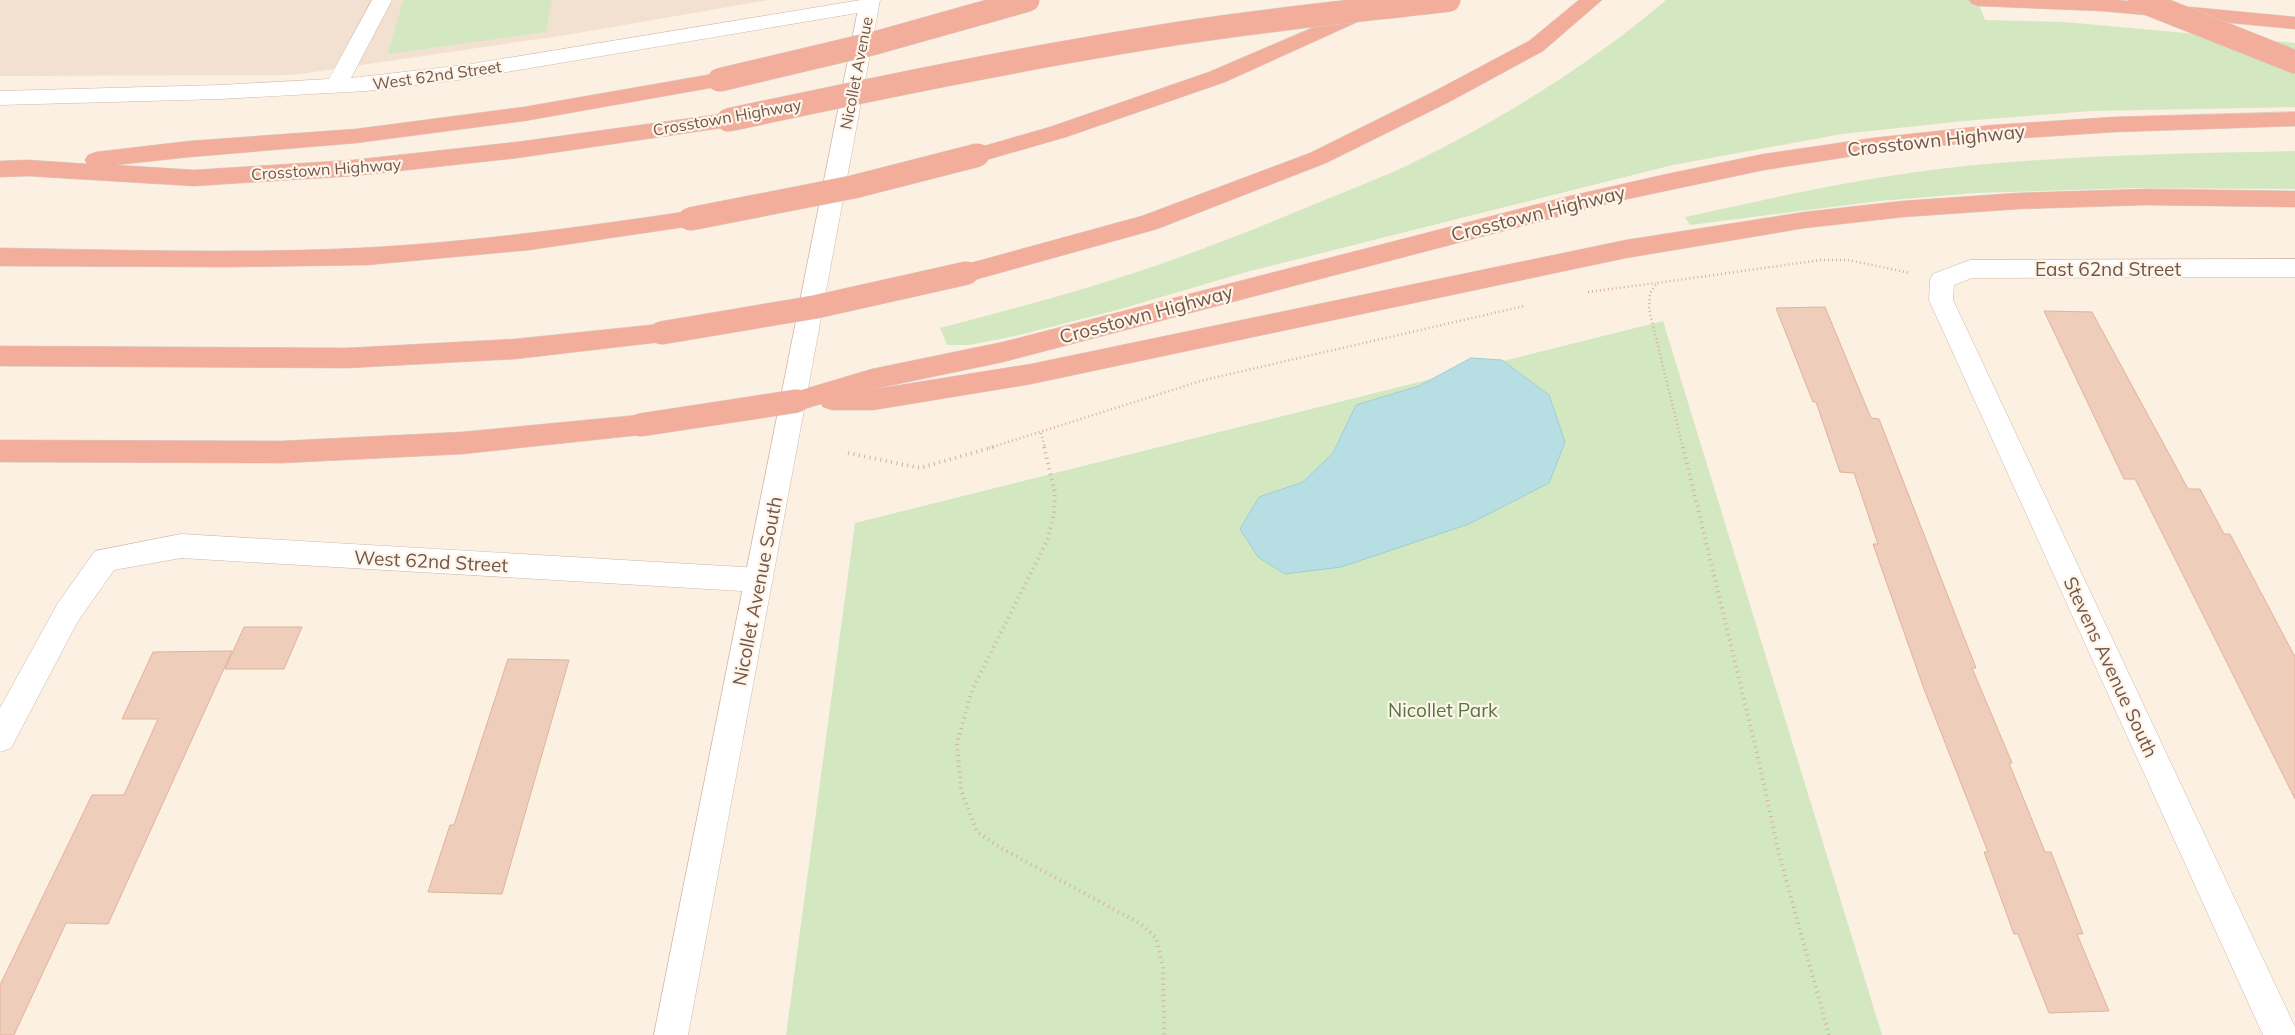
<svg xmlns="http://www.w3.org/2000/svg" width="2295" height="1035" font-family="Mulish,sans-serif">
  <rect width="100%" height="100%" fill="#fbf0e2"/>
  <path fill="#f2e1d1" d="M0,0H768L566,35L293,75L0,76Z"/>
  <path fill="#d3e8c1" d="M403,0H552L546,32L388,54Z
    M1666,0H1977L1985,20L2064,22L2295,43V107L2091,111L1963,121L1842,134L1673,165L1250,271L1117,310L1015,336L969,345H947L940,328C1005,311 1070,294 1134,273C1195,253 1255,229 1315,204C1341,193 1368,183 1393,172C1486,129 1588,67 1666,0Z
    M2295,151V189L2137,188L1976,193L1879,201L1690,225L1685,217C1784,195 1884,173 1986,164C2089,155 2192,153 2295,151Z
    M1663,321L1882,1035H786L855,523Z"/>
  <path fill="#b7dfe3" stroke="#9ecfd5" d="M1471,358L1502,360L1549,395L1565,442L1549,483L1469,524L1341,567L1285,574L1258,557L1240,529L1259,497L1303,482L1333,453L1356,405L1419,386Z"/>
  <path fill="#efcdbb" stroke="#e1b29c" d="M1825,307L1871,418L1879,419L1976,668H1972L2012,763H2009L2045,852H2051L2083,934H2077L2109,1011L2049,1013L2018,934H2014L1984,852H1988L1924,689L1873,544H1878L1854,473L1840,472L1816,402H1813L1776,308Z
    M2044,311L2092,312L2188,489H2200L2224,534H2230L2295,657V799L2135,479H2124Z
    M244,627H302L284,669H225Z
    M232,651L108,924L66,923L14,1035H0V985L92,795H124L158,719H122L153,652Z
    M508,659L569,660L502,894L428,892L450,825H454Z"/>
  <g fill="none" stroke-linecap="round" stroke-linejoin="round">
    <g stroke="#cbb7a9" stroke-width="1">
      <path id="minor" d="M372,0H392L351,78L465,65L861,0L876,1L879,5L876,9L869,11L465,79L366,91L220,99L0,105V91L220,85L329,79Z
        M2295,259V277L1972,278L1954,285L1953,300L2295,1027V1035H2263L1929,300L1930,280L1933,274L1970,260Z
        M181,534L759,568L769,571L773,580L769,589L759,592L181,558L114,570L78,621L11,748L0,752V708L58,603L95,551Z"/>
    </g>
    <g stroke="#d0b8a9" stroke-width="1">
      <path id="secondary" d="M860,0H880L688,1035H654Z"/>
    </g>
    <g stroke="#d7d0cc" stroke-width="1">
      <path id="motorway" d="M1579,0H1602L1543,51L1449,102L1326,163L1157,229L967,282L958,279L955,273L958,267L967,264L1142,216L1310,153L1433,92L1529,41Z
        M1969,0H2116L2295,17V29L2102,11L1979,6L1972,4Z
        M1368,4L1375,6L1378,10L1375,14L1225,82L1066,137L986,160L978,163L970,160L967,155L970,150L1050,127L1209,72Z
        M719,73L727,75L730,80L727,85L524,121L356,143L190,157L115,165L194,170L353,160L517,142L728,113L736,115L739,120L736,125L728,127L517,158L353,176L194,186L28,176L0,177V161L28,160L87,164L85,160L88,155L96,152L190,141L356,129L524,107Z
        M2295,112V126L2114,132L1993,140L1873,153L1764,170L1618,201L1003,362L869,390L1031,364L1626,240L1805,212L1903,201L2018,193L2146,189L2295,191V207L2146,205L2018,209L1903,217L1805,228L1626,258L1031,384L873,410H832L823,407L821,404L797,411L788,408L784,401L788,394L872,369L1003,342L1570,196L1667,174L1764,154L1873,138L1993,125L2114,117Z
        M690,211L698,213L702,219L698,225L529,250L367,265L229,267L0,266V248C136,250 273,255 408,245C503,238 596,225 690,211Z
        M661,324L670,326L673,333L670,340L661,342L515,359L347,368L0,366V346L347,348L515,339Z
        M640,415L649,418L653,425L649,432L640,435L462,454L282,463L0,462V440L282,441L462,432Z"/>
    </g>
    <path stroke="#d4b09e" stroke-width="2.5" stroke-dasharray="1 3" stroke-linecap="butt" d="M1588,292L1656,283
      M1041,433L1045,448
      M989,448L1204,380L1524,306
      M1683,448L1649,309L1650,293L1657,283L1821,260H1848L1910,273"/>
    <path stroke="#d4b09e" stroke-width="4" stroke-dasharray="1 4.5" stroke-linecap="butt" d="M1044,447L1055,493L1054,514L1047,541L972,690L957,743L961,790L977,832L1001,848L1141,924L1156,938L1163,968L1164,1035
      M1683,447L1757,753L1779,854L1829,1035
      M848,453L920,468L993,447"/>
    <use href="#minor" fill="#fff" fill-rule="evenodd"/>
    <use href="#secondary" fill="#fff" fill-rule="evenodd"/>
    <use href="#motorway" fill="#f3ad9b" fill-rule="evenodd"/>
    <g stroke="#d7d0cc" stroke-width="24" stroke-linecap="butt">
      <path id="motorway-bridge" d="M2139,0L2295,62
        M719,80L875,43L1028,0
        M728,120C874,89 1021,58 1168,35C1261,20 1355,11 1449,0
        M690,219L853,187L978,155
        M661,333L815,307L967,273
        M640,425L797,401"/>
    </g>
    <use href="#motorway-bridge" stroke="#f3ad9b" stroke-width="23"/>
  </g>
  <g text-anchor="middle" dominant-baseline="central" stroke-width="4.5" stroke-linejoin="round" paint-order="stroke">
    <g font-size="16" fill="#71564a" stroke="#fef4e8">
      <text transform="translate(856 73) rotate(-79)">Nicollet Avenue</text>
      <text transform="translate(437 75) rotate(-8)">West 62nd Street</text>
      <text transform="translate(727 117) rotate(-10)">Crosstown Highway</text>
      <text transform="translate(326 169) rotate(-4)">Crosstown Highway</text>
    </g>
    <g font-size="19" fill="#71564a" stroke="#fef4e8">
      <text transform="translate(1936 140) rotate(-6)">Crosstown Highway</text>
      <text transform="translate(1538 213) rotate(-14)">Crosstown Highway</text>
      <text x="2108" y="269">East 62nd Street</text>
      <text transform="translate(1146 314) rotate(-15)">Crosstown Highway</text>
      <text transform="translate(431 561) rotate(3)">West 62nd Street</text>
      <text transform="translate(757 591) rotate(-79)">Nicollet Avenue South</text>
      <text transform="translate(2111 667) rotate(65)">Stevens Avenue South</text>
    </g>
    <g font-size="19" fill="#547742" stroke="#fef4e8">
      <text x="1443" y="710">Nicollet Park</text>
    </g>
  </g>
</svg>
